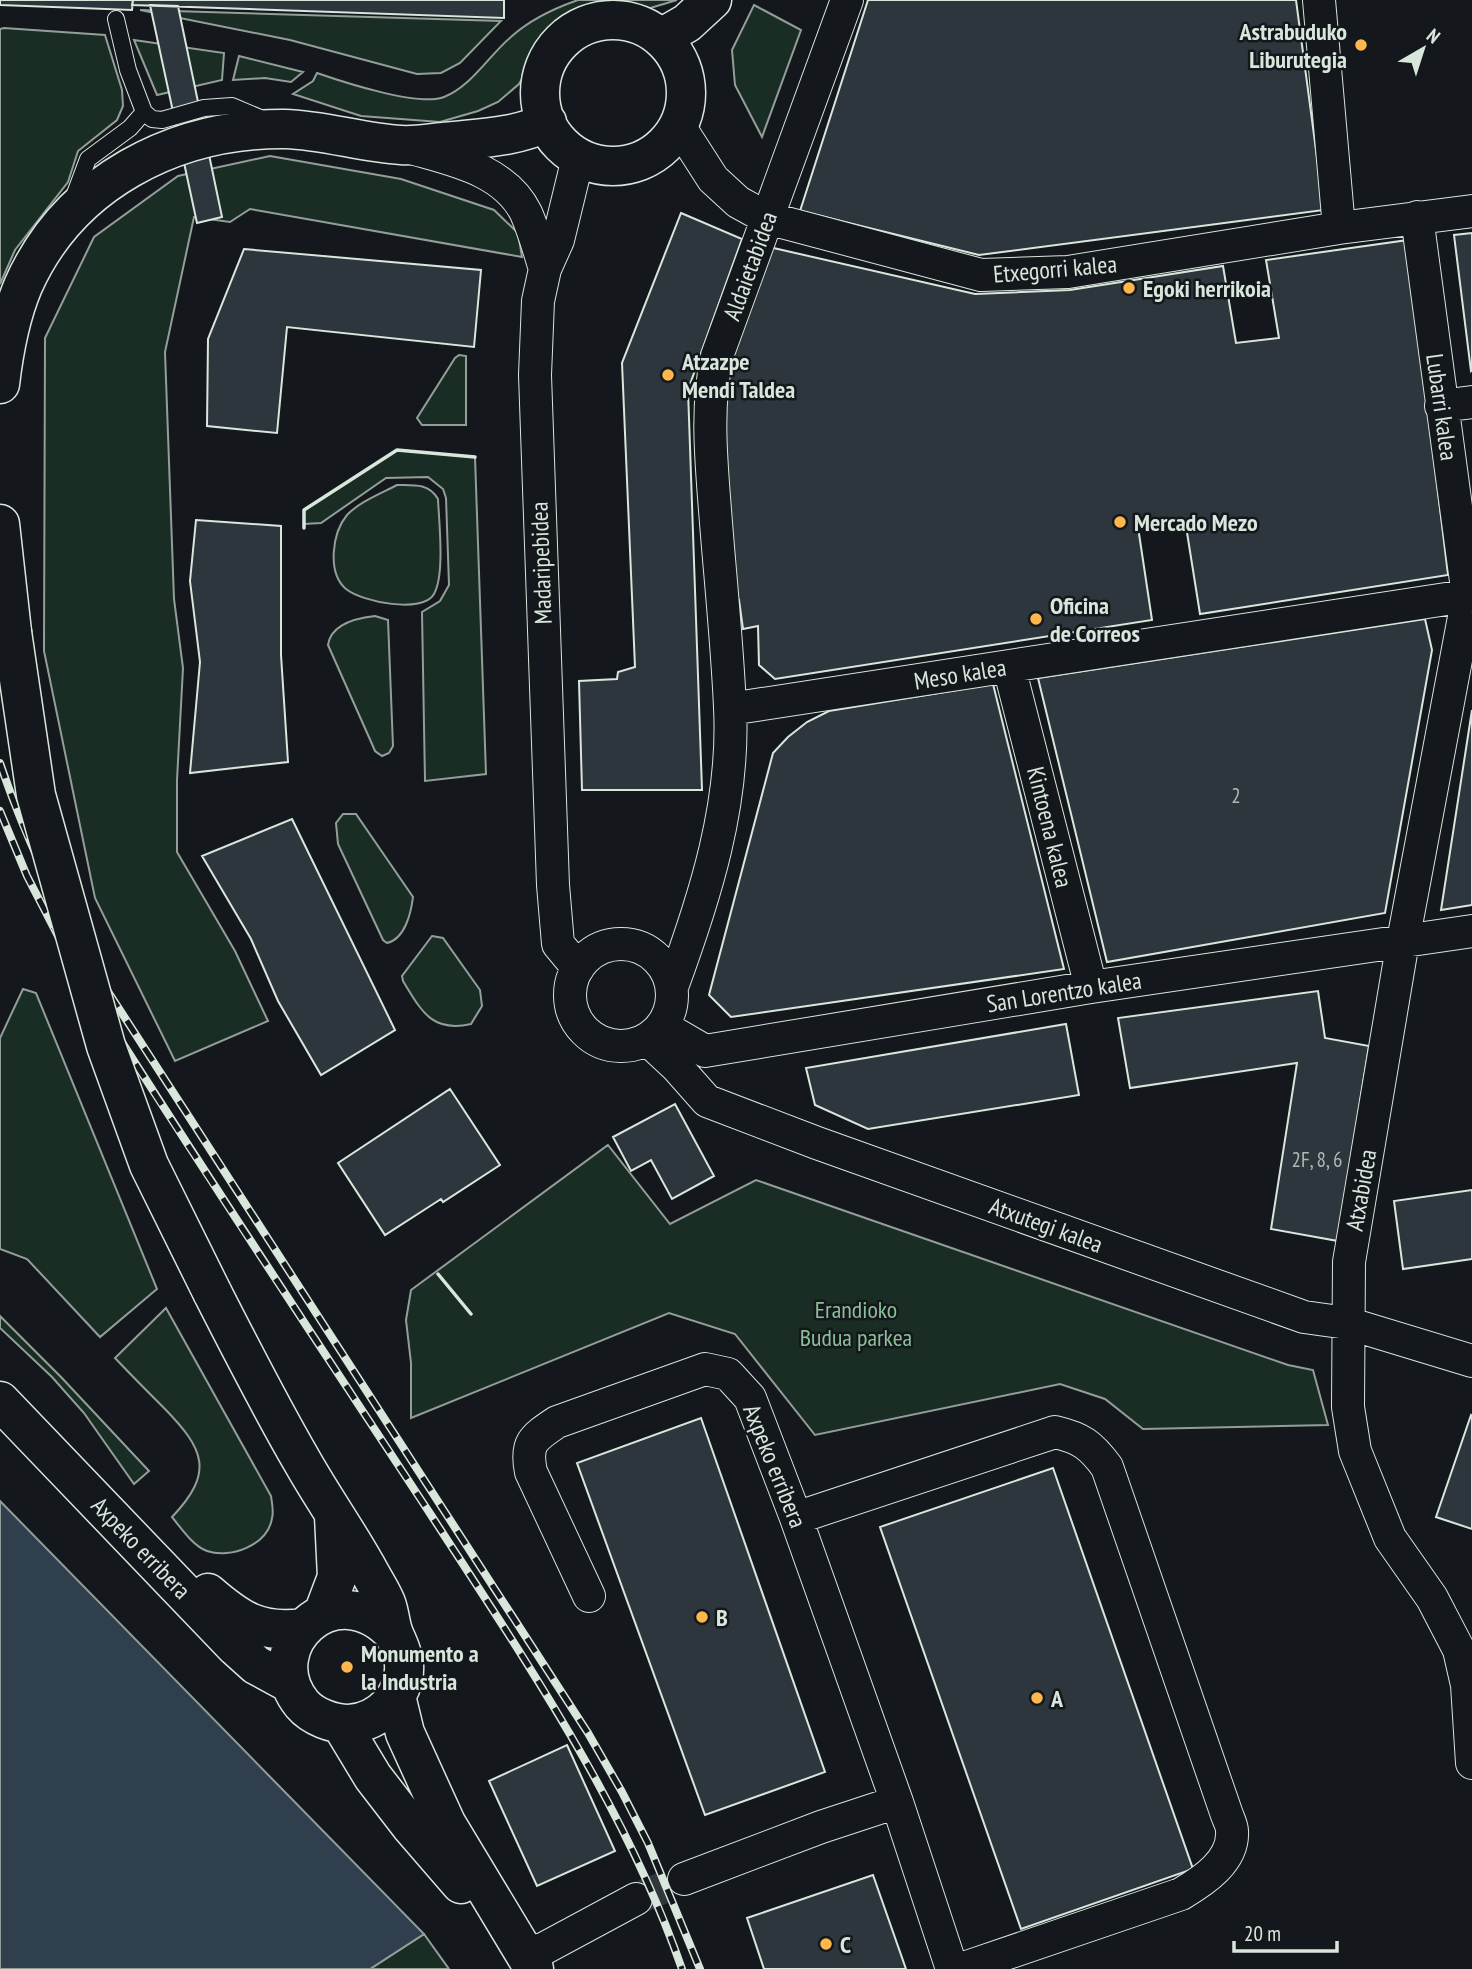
<svg xmlns="http://www.w3.org/2000/svg" width="1472" height="1969" font-family="'PT Sans Narrow',sans-serif">
  <rect width="100%" height="100%" fill="#14181c"/>
  <path fill="#1a2d24" stroke="#939e99" stroke-width="2" d="M578,0H677L647,9L596,8L569,21L546,37L519,84L498,102L478,111L440,122L361,116L293,94L313,81L317,73C343,82 419,107 444,97C472,86 489,55 512,36C530,20 555,8 578,0Z
    M754,5L801,30L762,137L735,85L732,50Z
    M140,10L501,21L460,63L441,73L417,74L290,40Z
    M4,28L105,35L122,90L123,106L117,120L78,151L68,182L15,250L0,284V29Z
    M134,40L224,53L222,80L157,95Z
    M239,56L303,72L291,82L265,78L233,80Z
    M270,156L401,179L494,210L518,233L522,257L250,209L230,222L194,217L165,352L174,599L183,668L177,780V852L235,951L268,1021L175,1061L95,898L44,651L45,338L94,237L178,176Z
    M459,355L466,356V425H422L417,418L455,358Z
    M397,450L475,457L486,774L425,781L422,612L440,601L449,585L446,498L443,489L428,477L386,478L321,523L304,524V510Z
    M397,485C413,485 429,483 438,499C439,522 445,575 434,594C423,614 362,602 346,589C327,573 332,533 347,515C359,502 382,493 397,485Z
    M375,616L388,620L393,746L389,753L382,756L375,751L372,744L328,645C331,624 357,618 375,616Z
    M343,814H356L413,897C411,913 405,939 387,943L383,940L338,844L336,823Z
    M432,936L443,938L480,990L482,1006L471,1024C431,1033 421,1010 403,981L402,976Z
    M23,989L36,993L157,1289L100,1337L27,1259L0,1249V1038Z
    M608,1145L670,1224L756,1180L1288,1365L1313,1370L1328,1425L1143,1429L1105,1399L1060,1384L815,1435L735,1334L669,1313L411,1418V1363L406,1320L411,1290Z
    M166,1308L271,1496C272,1503 274,1512 272,1518C268,1545 231,1559 207,1551C193,1546 181,1528 172,1517C215,1472 204,1449 164,1408C148,1392 131,1375 115,1358Z
    M0,1316L61,1377L149,1471L134,1484L84,1413L52,1377L0,1328Z
    M424,1934L449,1969H370Z"/>
  <path fill="#2f3f4d" stroke="#939e99" stroke-width="2" d="M0,1501L424,1934L370,1969H0Z"/>
  <path fill="#2c363c" stroke="#d8e6dc" stroke-width="2" d="M0,0H133L132,10L0,5Z
    M133,0H504V18L132,5Z
    M868,0H1296L1324,210L979,255L800,211Z
    M150,5L178,6L222,217L197,223Z
    M681,213L742,239L688,390L702,790H582L579,681L617,679L618,672L635,667L622,363Z
    M1472,233V370L1471,371L1454,235Z
    M1408,240L1448,575L1200,614L1185,520L1138,527L1152,620L775,679L759,665L758,626L743,629L739,600L732,599L724,480L726,372L769,247L975,294L1070,290L1223,266L1236,343L1279,338L1266,260Z
    M244,249L481,270L474,347L287,327L277,433L207,426L208,339Z
    M196,520L281,526V655L288,762L190,773L200,662L190,581Z
    M1425,619L1432,650L1385,913L1107,962L1038,678Z
    M993,684L1064,969L731,1017L709,995L773,753L788,737L807,722L829,711Z
    M1472,710V905L1441,910Z
    M292,819L395,1030L321,1075L278,1001L251,939L202,856Z
    M1318,991L1325,1038L1369,1046L1338,1241L1271,1229L1297,1063L1130,1088L1118,1018Z
    M1066,1024L1079,1095L868,1129L815,1105L806,1068Z
    M450,1089L500,1165L443,1202L441,1199L385,1235L338,1163Z
    M675,1104L714,1176L672,1199L651,1160L631,1171L613,1137Z
    M1472,1190V1259L1403,1269L1394,1201Z
    M1471,1415L1472,1416V1529L1436,1517Z
    M701,1418L825,1772L705,1815L577,1463Z
    M1053,1468L1193,1869L1021,1929L880,1527Z
    M567,1745L615,1851L537,1886L489,1781Z
    M873,1875L906,1969H764L747,1918Z"/>
  <g fill="none" stroke-linecap="round" stroke-linejoin="round">
    <path stroke="#313739" stroke-width="32" stroke-dasharray="32 16" stroke-linecap="butt" d="M636,1899L684,1879"/>
    <g stroke="#d8e6dc" stroke-width="18">
      <path id="lane" d="M116,19L128,70L144,112L152,119L162,120L204,108L232,106L265,120
        M73,199L88,159L130,128L144,112"/>
    </g>
    <g stroke="#d8e6dc" stroke-width="34">
      <path id="street" d="M1319,0L1339,228
        M679,126L713,179L738,202L767,218L981,275L1068,272L1339,228L1472,211
        M411,148C453,160 505,170 526,213C534,231 539,250 545,269
        M1417,217L1468,596L1403,941L1349,1262L1348,1407L1355,1451L1390,1538L1432,1598L1459,1650L1467,1685L1472,1763
        M1441,406L1472,402
        M1009,667L1091,987
        M730,709L1472,595
        M570 995a51 51 0 1 1 102 0a51 51 0 1 1-102 0Z
        M578,968L558,944L553,885L535,375L538,301L545,269L558,240L578,158
        M672,987C705,897 735,804 730,707C727,641 720,576 715,510C711,459 706,406 717,356L847,0
        M662,1026L705,1051L1091,987L1472,931
        M647,1039L676,1066L707,1101L817,1143L1304,1317L1347,1323L1472,1361
        M796,1518L1055,1432C1081,1438 1091,1445 1107,1467L1227,1815C1229,1820 1232,1826 1232,1831C1234,1861 1203,1881 1181,1894L961,1969
        M589,1596L531,1472C525,1443 533,1438 557,1422L705,1369L728,1374L750,1398L796,1518L897,1802L952,1969
        M684,1879L821,1827L897,1802
        M526,1954L545,1948L636,1899"/>
    </g>
    <g stroke="#d8e6dc" stroke-width="41">
      <path id="primary" d="M540 93a73 73 0 1 1 146 0a73 73 0 1 1-146 0Z
        M661,38L687,23L712,0
        M0,384C4,350 10,317 23,286C69,182 175,128 285,129C324,130 363,143 401,145C415,146 430,143 443,142C478,138 515,138 547,122
        M0,524L12,632
        M212,1292C241,1349 270,1406 302,1461C324,1500 350,1536 371,1575C376,1584 382,1593 386,1603C390,1613 390,1624 394,1634C398,1644 403,1652 404,1664C406,1696 380,1722 349,1724C333,1724 313,1717 302,1704C256,1647 335,1570 394,1634
        M0,1401L236,1647L256,1665L291,1684
        M208,1593C239,1620 260,1634 303,1628
        M323,1614L337,1577L334,1516
        M396,1696L405,1733L446,1823L534,1969
        M341,1724L373,1777L410,1825L461,1884"/>
    </g>
    <use href="#lane" stroke="#14181c" stroke-width="16"/>
    <use href="#street" stroke="#14181c" stroke-width="32"/>
    <use href="#primary" stroke="#14181c" stroke-width="38"/>
    <g stroke="#d8e6dc" stroke-width="8">
      <path id="rail" d="M0,763C24,835 56,901 92,967L588,1733L622,1792L648,1843L700,1969
        M0,811L27,876L73,965C189,1150 311,1332 431,1515C525,1660 625,1805 682,1969"/>
    </g>
    <use href="#rail" stroke="#14181c" stroke-width="5" stroke-dasharray="16" stroke-linecap="butt"/>
    <g stroke="#d8e6dc" stroke-width="41" stroke-linecap="butt">
      <path id="primary-bridge" d="M12,632L36,795L106,1046L149,1165L212,1292"/>
    </g>
    <use href="#primary-bridge" stroke="#14181c" stroke-width="38"/>
    <path stroke="#d8e6dc" stroke-width="3.5" d="M304,528V510L397,450L475,457
      M438,1274L471,1314"/>
  </g>
  <g fill="#ffb74d" stroke="#14181c" stroke-width="2.5">
    <circle cx="1361" cy="45" r="7"/>
    <circle cx="1129" cy="288" r="7"/>
    <circle cx="668" cy="375" r="7"/>
    <circle cx="1120" cy="522" r="7"/>
    <circle cx="1036" cy="619" r="7"/>
    <circle cx="702" cy="1617" r="7"/>
    <circle cx="347" cy="1667" r="7"/>
    <circle cx="1037" cy="1698" r="7"/>
    <circle cx="826" cy="1944" r="7"/>
  </g>
  <g text-anchor="middle" dominant-baseline="central" stroke-width="5" stroke-linejoin="round" paint-order="stroke">
    <g font-size="21" fill="#adbab4">
      <text x="1236" y="795">2</text>
      <text x="1317" y="1159">2F, 8, 6</text>
    </g>
    <g font-size="24" font-weight="bold" fill="#d8e6dc" stroke="#14181c" text-anchor="start">
      <text x="1347" y="31" text-anchor="end">Astrabuduko<tspan x="1347" dy="28">Liburutegia</tspan></text>
      <text x="1143" y="288">Egoki herrikoia</text>
      <text x="682" y="361">Atzazpe<tspan x="682" dy="28">Mendi Taldea</tspan></text>
      <text x="1134" y="522">Mercado Mezo</text>
      <text x="1050" y="605">Oficina<tspan x="1050" dy="28">de Correos</tspan></text>
      <text x="716" y="1617">B</text>
      <text x="361" y="1653">Monumento a<tspan x="361" dy="28">la Industria</tspan></text>
      <text x="1051" y="1698">A</text>
      <text x="840" y="1944">C</text>
    </g>
    <g font-size="24" fill="#d8e6dc" stroke="#14181c">
      <text transform="translate(750 266) rotate(-70)">Aldaietabidea</text>
      <text transform="translate(1055 269) rotate(-5)">Etxegorri kalea</text>
      <text transform="translate(1442 407) rotate(82)">Lubarri kalea</text>
      <text transform="translate(541 563) rotate(-92)">Madaripebidea</text>
      <text transform="translate(960 674) rotate(-9)">Meso kalea</text>
      <text transform="translate(1050 827) rotate(76)">Kintoena kalea</text>
      <text transform="translate(1064 992) rotate(-9)">San Lorentzo kalea</text>
      <text transform="translate(1361 1190) rotate(-80)">Atxabidea</text>
      <text transform="translate(1046 1225) rotate(20)">Atxutegi kalea</text>
      <text transform="translate(775 1466) rotate(68)">Axpeko erribera</text>
      <text transform="translate(141 1548) rotate(46)">Axpeko erribera</text>
    </g>
    <g font-size="24" fill="#8ac095" stroke="#14181c">
      <text x="856" y="1309">Erandioko<tspan x="856" dy="28">Budua parkea</tspan></text>
    </g>
  </g>
  <g transform="translate(1423 49) rotate(39)" stroke="#14181c" stroke-width="5" paint-order="stroke">
  <path d="M0-5L12 26L0 18L-12 26Z" fill="#d8e6dc"/>
  <text y="-10" font-size="19" font-weight="bold" text-anchor="middle" fill="#d8e6dc">N</text>
  </g>
  <path d="M1234 1941v10h103v-10" fill="none" stroke="#d8e6dc" stroke-width="3.5"/>
  <text x="1244" y="1941" font-size="21" fill="#d8e6dc" stroke="#14181c" stroke-width="5" paint-order="stroke">20 m</text>
</svg>
